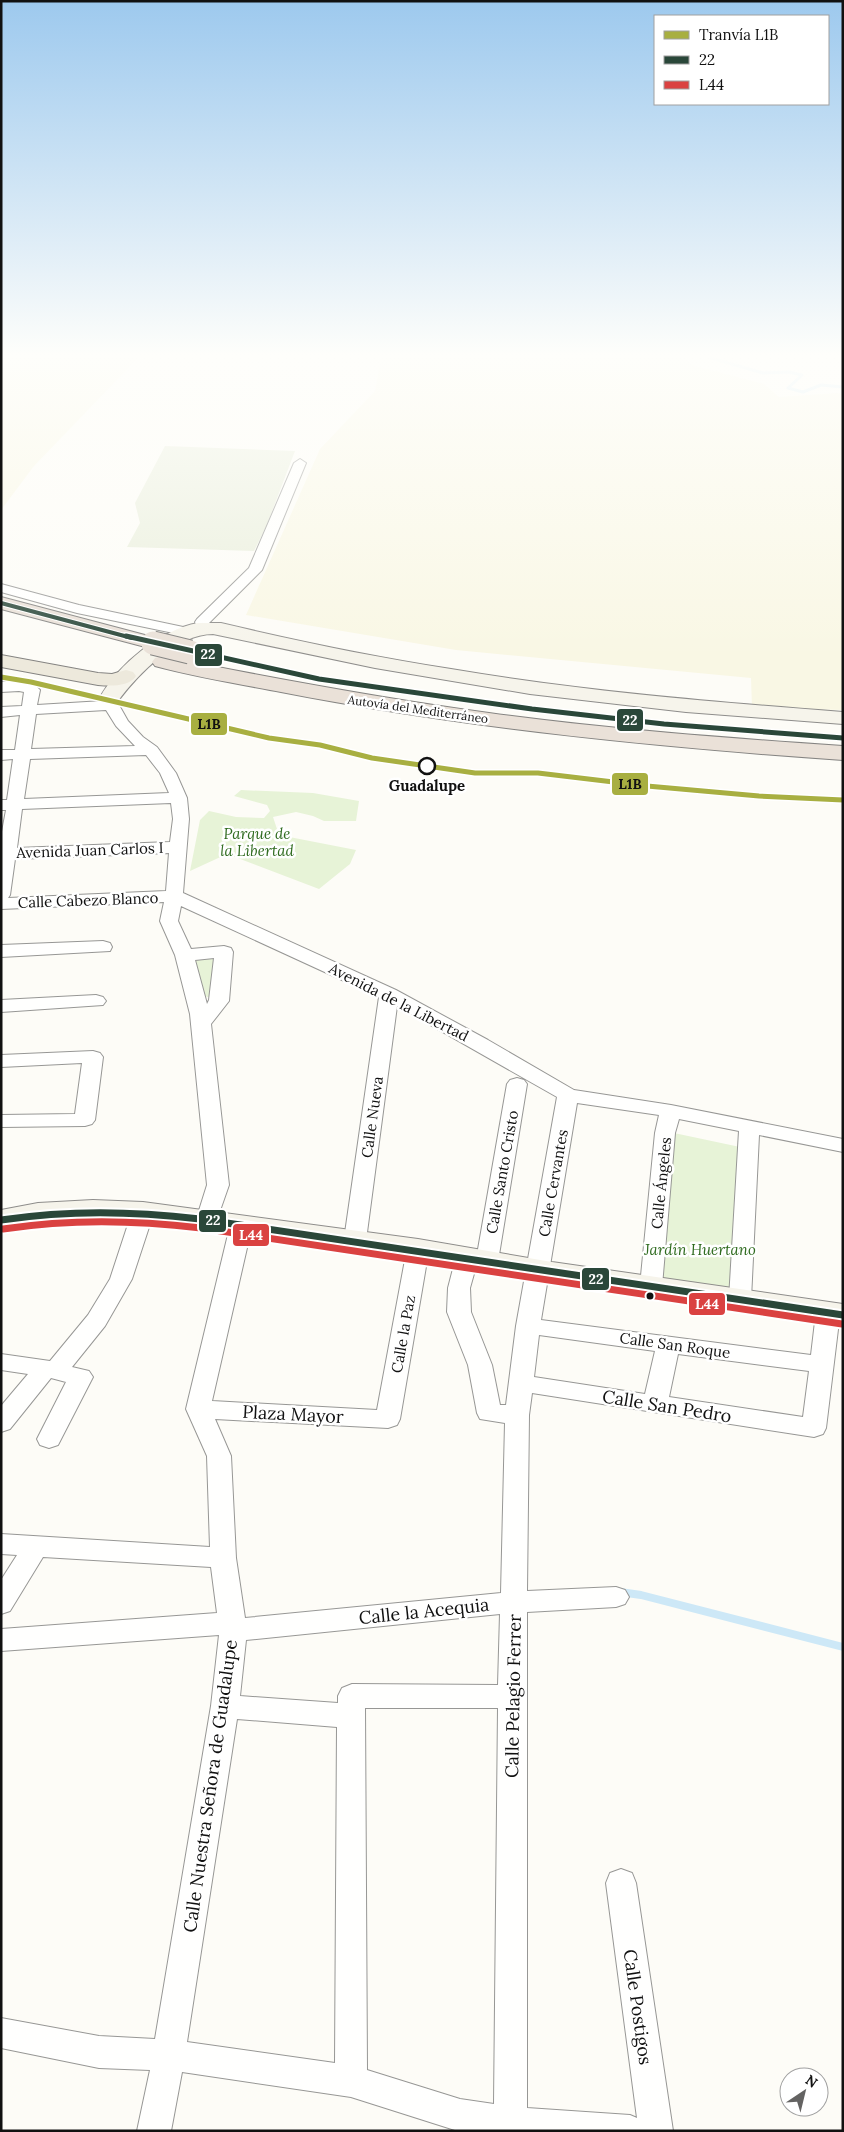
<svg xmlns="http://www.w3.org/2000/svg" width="844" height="2132" font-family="Lora,serif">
  <rect width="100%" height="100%" fill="#fdfcf7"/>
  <path fill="#f9f7e4" d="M1,358H138L34,466L1,510Z
    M381,358H682L695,366L764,384L779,397L837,393L843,394V710L752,708L751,678L456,650L246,615L320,449L375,391Z"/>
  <path fill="#e7f3d7" d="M241,790L313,793L359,801L356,821H324L313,816L296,812L273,817L279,835L356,850L350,864L319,889L227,854L190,871L200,820L209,811L236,817L264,818L270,811L267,805L234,796Z
    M215,958L211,998L204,996L190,959Z
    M674,1133L740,1147L732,1296L662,1287Z"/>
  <path fill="#e9eedb" d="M165,446L295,451L266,527L254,551L127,547L140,523L135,503Z"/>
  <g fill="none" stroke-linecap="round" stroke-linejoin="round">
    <path stroke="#cde8f7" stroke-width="3" d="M711,358L763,373L789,372L802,375L788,388L803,392L821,385L843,387"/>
    <path stroke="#cde8f7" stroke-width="8" d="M620,1592L641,1595L843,1647"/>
    <g stroke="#979795" stroke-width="2">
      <path id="street" d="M300,459L306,463L262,570L209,623L210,628L208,631H198L195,622L197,619L249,568L294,463Z
        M1,584L79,605L188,628L193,629L195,632L193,635L188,636L77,613L1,592Z
        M21,681L37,687L40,690L37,705L103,701L106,694H116L119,697V705L128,721L143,737L157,747L176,773L187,798L189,819L183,893L396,990L488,1040L574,1090L671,1105L843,1139V1152L759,1135L751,1299L748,1304L740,1307L732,1304L729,1299L739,1131L679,1119L675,1133L662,1286L659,1291L651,1294L643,1291L640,1286L655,1133L659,1115L577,1103L541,1320L811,1355L816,1313L820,1307L828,1305L836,1307L840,1313L826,1428L823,1434L814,1437L532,1393L529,1415L527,1591L616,1587L625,1590L629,1597L625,1604L616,1607L527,1612V2108L630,2115L637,2118L606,1883L610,1873L621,1869L632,1873L636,1883L673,2131H458L351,2097L182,2072L171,2131H137L150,2070L99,2068L1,2048V2018L99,2036L155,2039L211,1706L219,1635L1,1651V1629L217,1613L211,1567L43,1557L10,1611L1,1614V1580L17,1555L1,1554V1534L210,1547L207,1456L186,1409L230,1226L233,1221L241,1219L249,1221L252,1226L212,1401L377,1410L407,1249L410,1244L418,1242L426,1244L429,1249L400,1419L397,1425L388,1428L215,1419L231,1456L236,1558L245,1618L501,1593L505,1423L480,1419L477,1413L468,1365L447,1312L448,1288L456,1257L459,1252L467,1250L475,1252L477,1255L507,1084L510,1080L517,1078L524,1080L527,1084L498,1261L495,1266L487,1268L479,1266L477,1263L470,1288L471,1312L492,1365L500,1405H506L516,1326L557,1097L397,1006L366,1240L363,1245L355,1247L347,1245L344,1240L379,997L181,906L178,921L191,949L224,946L231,948L233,952L229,1001L211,1024L229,1185L215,1225L207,1227L199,1225L196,1220L207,1185L190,1014L175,955L160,921L164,902L1,909V837L6,810H1V800H7L13,759L1,760V750H15L20,715L1,717V707L22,706L24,692L19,691L1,692V682ZM106,710L116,726L135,746L31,749L36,714ZM146,755L160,773L169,793L24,799L30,759ZM171,803L173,819L170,842L17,848L22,809ZM169,853L166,891L8,898L10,895L15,859ZM214,958L209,1000L207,1004L195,960ZM539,1335L655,1351L645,1394L534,1377ZM678,1354L809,1371L803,1417L669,1397ZM500,1614L498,1685L352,1684L342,1688L338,1696V1703L240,1696L246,1640ZM365,1708H498L494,2104L460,2099L367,2070ZM237,1719L337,1727L335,2063L187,2042Z
        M103,941L110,943L112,947L110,951L1,957V945Z
        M96,995L103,997L106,1001L103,1005L1,1012V1000Z
        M93,1051L100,1053L103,1057L95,1120L92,1124L85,1126L1,1127V1115L75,1114L82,1063L1,1067V1055Z
        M143,1205L151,1207L154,1212L132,1279L105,1326L72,1367L89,1371L93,1377L58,1445L49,1448L40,1445L37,1439L66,1382L51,1378L10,1429L1,1432V1406L28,1374L1,1370V1354L50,1361L88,1315L110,1279L132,1212L135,1207Z"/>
    </g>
    <g stroke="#8e8d8b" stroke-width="2">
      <path id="secondary" d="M198,623H221C297,641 374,657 451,669C581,691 712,702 843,712V724L686,712L530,694L375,668L213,634C177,634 138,674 118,701L111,703L104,701L100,697C119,664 160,630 198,623Z
        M93,1200L143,1202L418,1239L552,1262L843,1304V1326C746,1311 648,1298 551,1282C474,1270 397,1256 319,1246C211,1231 110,1209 1,1230V1210L38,1203Z"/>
    </g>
    <g stroke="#858482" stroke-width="2">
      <path id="primary" d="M1,655L98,673L112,674L126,670L133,672L136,676C129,687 110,686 98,685L1,667Z"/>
    </g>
    <g stroke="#858482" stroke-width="2">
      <path id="highway" d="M1,597L160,639L163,643L160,647L153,649L1,609Z
        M162,656C271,678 379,698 489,713C607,729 725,738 843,746V760C654,747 466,728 281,692C239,684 196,677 155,666L152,662L155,658Z"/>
    </g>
    <use href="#street" fill="#fffffe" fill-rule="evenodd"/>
    <use href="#secondary" fill="#f6f4eb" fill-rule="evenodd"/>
    <use href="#primary" fill="#ede9dc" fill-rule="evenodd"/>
    <use href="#highway" fill="#eae1d8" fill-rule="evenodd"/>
    <g stroke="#858482" stroke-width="25" stroke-linecap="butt">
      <path id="highway-bridge" d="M153,643L190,652"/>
    </g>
    <use href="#highway-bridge" stroke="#eae1d8" stroke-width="23"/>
    <g stroke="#fff" stroke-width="6">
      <path id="bus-1-far2" d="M1,603L132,638"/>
    </g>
    <g stroke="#fff" stroke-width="8">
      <path id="bus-1-far1" d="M126,636L319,679L532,709L664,724L843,738"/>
    </g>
    <g stroke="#fff" stroke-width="11">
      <path id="bus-1" d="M1,1220C70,1210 130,1211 200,1219L843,1315"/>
    </g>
    <g stroke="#fff" stroke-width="11">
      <path id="bus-2" d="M3,1229C71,1219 132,1220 201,1228L842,1324"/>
    </g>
    <use href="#bus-1-far2" stroke="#2a4739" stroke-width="4"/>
    <use href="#bus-1-far1" stroke="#2a4739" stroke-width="5"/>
    <use href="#bus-1" stroke="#2a4739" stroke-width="7"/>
    <use href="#bus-2" stroke="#da4241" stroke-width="7"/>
    <g stroke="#fff" stroke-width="8">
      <path id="tram-1" d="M1,677L31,682L269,738L320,745L372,758L475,773H538L647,786L759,796L843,800"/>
    </g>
    <use href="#tram-1" stroke="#a8af41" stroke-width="5"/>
  </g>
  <linearGradient id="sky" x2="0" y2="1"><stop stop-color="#9dc9ee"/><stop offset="0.54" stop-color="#fefefb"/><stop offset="1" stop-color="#fefefb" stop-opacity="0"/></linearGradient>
  <rect width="844" height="657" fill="url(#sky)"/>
  <circle fill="#fff" stroke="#111" stroke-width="2.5" cx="427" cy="766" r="8"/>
  <circle fill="#111" stroke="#fff" stroke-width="2" cx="650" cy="1296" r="4.5"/>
  <g text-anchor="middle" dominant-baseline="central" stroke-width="5" stroke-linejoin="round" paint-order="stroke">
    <g font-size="12" fill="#111" stroke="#fff">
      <text transform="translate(418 709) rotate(8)">Autovía del Mediterráneo</text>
    </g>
    <g font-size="15" font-weight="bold" fill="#111" stroke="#fff">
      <text x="427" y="785">Guadalupe</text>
    </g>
    <g font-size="15" font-style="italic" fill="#2f6b1f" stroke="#fff">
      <text x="257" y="833">Parque de<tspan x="257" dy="17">la Libertad</tspan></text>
      <text x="700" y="1249">Jardín Huertano</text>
    </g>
    <g font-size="15" fill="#111" stroke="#fff">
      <text transform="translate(90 850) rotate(-2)">Avenida Juan Carlos I</text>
      <text transform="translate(88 900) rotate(-2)">Calle Cabezo Blanco</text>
      <text transform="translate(399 1002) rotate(27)">Avenida de la Libertad</text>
      <text transform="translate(372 1117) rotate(-82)">Calle Nueva</text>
      <text transform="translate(502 1172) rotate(-80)">Calle Santo Cristo</text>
      <text transform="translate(553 1183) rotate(-80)">Calle Cervantes</text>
      <text transform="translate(661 1183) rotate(-84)">Calle Ángeles</text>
      <text transform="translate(403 1334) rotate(-80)">Calle la Paz</text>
      <text transform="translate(675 1345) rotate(8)">Calle San Roque</text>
    </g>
    <g font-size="18" fill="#111" stroke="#fff">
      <text transform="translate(667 1406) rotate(9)">Calle San Pedro</text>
      <text transform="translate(293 1414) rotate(3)">Plaza Mayor</text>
      <text transform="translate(424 1611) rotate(-6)">Calle la Acequia</text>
      <text transform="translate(513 1696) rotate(-89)">Calle Pelagio Ferrer</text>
      <text transform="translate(210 1786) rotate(-82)">Calle Nuestra Señora de Guadalupe</text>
      <text transform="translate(638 2007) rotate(82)">Calle Postigos</text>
    </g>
  </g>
  <g stroke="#fff" stroke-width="2">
    <rect x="194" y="643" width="29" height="24" rx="5" fill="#2a4739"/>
    <rect x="616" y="708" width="28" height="24" rx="5" fill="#2a4739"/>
    <rect x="190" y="712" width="38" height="24" rx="5" fill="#a8af41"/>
    <rect x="611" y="772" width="38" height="24" rx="5" fill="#a8af41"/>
    <rect x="198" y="1209" width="29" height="24" rx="5" fill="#2a4739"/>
    <rect x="232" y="1223" width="38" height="24" rx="5" fill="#da4241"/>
    <rect x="581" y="1267" width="29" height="24" rx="5" fill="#2a4739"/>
    <rect x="688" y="1292" width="38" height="24" rx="5" fill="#da4241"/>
  </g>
  <g font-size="14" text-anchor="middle" font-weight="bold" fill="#fff">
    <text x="208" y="659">22</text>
    <text x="630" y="725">22</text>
    <text x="213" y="1225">22</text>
    <text x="251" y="1240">L44</text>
    <text x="596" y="1284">22</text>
    <text x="707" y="1309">L44</text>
  </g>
  <g font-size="14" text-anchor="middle" font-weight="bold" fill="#111">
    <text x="209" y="729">L1B</text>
    <text x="630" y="789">L1B</text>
  </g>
  <rect width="844" height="2132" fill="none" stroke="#111111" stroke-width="5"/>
  <rect x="654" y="15" width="175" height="90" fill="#ffffff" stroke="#a0a0a0"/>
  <rect x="664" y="31" width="25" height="8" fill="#a8af41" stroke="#a0a0a0"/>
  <text x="699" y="40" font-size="15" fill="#111111">Tranvía L1B</text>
  <rect x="664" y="56" width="25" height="8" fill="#2a4739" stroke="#a0a0a0"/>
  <text x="699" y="65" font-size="15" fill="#111111">22</text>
  <rect x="664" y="81" width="25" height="8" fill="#da4241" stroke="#a0a0a0"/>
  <text x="699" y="90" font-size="15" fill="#111111">L44</text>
  <g transform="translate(804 2092) rotate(35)"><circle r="24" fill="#ffffff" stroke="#a0a0a0"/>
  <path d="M0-4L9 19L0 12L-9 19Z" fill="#646362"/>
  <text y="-8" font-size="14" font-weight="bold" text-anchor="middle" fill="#111111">N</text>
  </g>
</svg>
